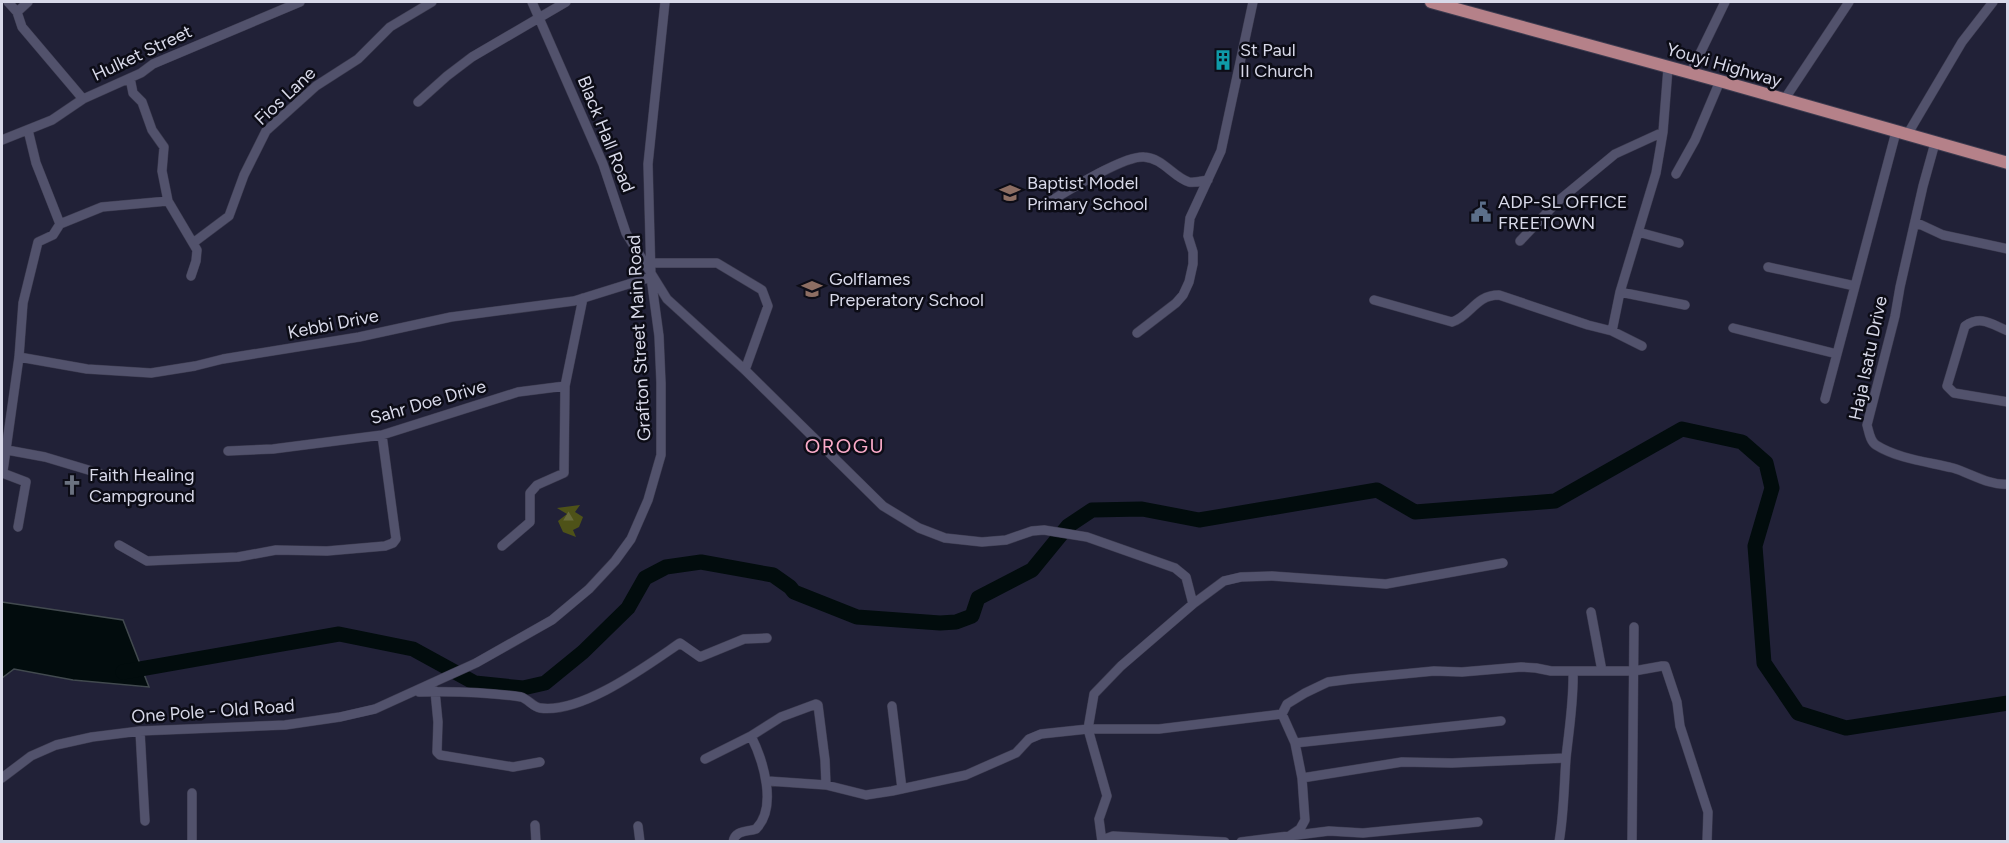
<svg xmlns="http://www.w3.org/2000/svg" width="2009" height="843" font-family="Figtree,sans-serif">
  <defs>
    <pattern id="forest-firs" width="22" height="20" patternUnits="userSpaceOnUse" patternTransform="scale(1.5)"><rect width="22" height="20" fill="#4e5218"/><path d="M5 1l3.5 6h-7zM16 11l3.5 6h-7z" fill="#676a3a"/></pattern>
  </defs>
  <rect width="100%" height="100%" fill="#212137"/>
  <path fill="url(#forest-firs)" d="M580,505L575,512L583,517L579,527L573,530L576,537L563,532L558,521L567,514L557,508Z"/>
  <path fill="#020c0d" stroke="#424a4f" stroke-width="1.5" d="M2,602L123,620L149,687L73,680L14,669L2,678Z"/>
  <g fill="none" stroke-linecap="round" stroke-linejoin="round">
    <path stroke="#020c0d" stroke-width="15" d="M123,672L339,634L413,649L475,683L523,688L545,683L583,652L628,608L645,578L666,567L701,562L773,575L790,587L794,592L857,617L940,623L956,622L972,616L978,598L1032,570L1068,526L1092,510L1142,509L1199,520L1377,490L1415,512L1555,501L1682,429L1742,442L1766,463L1772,488L1755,546L1764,663L1798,713L1846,728L2008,703"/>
    <g stroke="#3c3b4f" stroke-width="10">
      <path id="minor" d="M8,2L17,12L22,27L83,99
        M532,2L603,164L626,233L667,299L745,370L883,506L919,528L945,538L982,542L1006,540L1032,531L1044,530L1087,537L1175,568L1186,577L1193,604L1121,666L1094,694L1088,729L1107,796L1099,819L1102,842
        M17,12L28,2
        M1690,74L1725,2
        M130,78L133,93L142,102L152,130L164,147L162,171L168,201L197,250L196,261L191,276
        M1784,100L1849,2
        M418,102L447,76L472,57L566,2
        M1907,135L1962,42L1993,2
        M2,140L52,120L83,99L141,73L153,64L300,2
        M1935,143L1923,186L1900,287L1895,316L1867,425C1869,432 1870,441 1876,445C1898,459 1929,462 1953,468C1970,473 1990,486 2008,484
        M1676,174L1695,140L1720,81
        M1047,203C1066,192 1124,155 1144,157C1163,158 1173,177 1189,182C1195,183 1202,181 1208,180
        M1915,222L1943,235L2008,249
        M60,224L102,207L168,201
        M1638,232L1679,243
        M1520,241L1557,202L1615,154L1663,132
        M193,243L229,216L244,175L266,131L316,86L358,59L390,27L432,2
        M652,263H717L762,290L768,306L745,370
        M1768,267L1855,286
        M1620,292L1685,305
        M1374,300L1452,322C1471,316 1475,295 1499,295L1588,325L1612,331L1642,346
        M1733,328L1837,354
        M1612,331L1620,292L1656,173L1663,132L1668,68
        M2008,331C1991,324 1981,315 1965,326L1947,386L1954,393L2008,402
        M1137,333L1176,303L1183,295L1189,282L1193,264V252L1188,236L1190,218L1221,151L1253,2
        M19,357L87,369L151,373L195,366L223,359L359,337L451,317L574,301L651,277
        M1825,399L1896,132
        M7,450L45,457L105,475
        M228,451L273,449L382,435L518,392L565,386
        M18,527L26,482L5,474L3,471L19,357L23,303L38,242L53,235L60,224L36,163L28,130
        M119,545L147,561L238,557L276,550L327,551L385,546L393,543L396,539L382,435
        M502,546L530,522V493L537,485L564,473L565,386L583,298
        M1193,604L1224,581L1241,577L1272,576L1386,584L1503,563
        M1591,612L1602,671H1596
        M435,691L438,722L437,752L440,755L513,767L540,762
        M419,692C453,691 487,692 521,697C528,699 533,707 540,708C582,714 646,666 680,643L700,657L744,639L767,638
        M892,706L902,789
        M140,731L145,821
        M751,736L781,717L816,704L818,705L825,760L826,785
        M1295,743L1501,721
        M705,759L751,736C763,760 778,807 756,829C747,832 735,830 733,842
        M2,778L31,756L56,745L92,737L140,731L285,725L340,717L375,709L476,663L552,620L589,589L615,561L631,539L648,500L661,455V383L659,336L651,277L648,164L665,2
        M1302,778L1402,762L1452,763L1566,758
        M768,781L826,785L866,795L892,791L966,775L1016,753L1029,739L1041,734L1088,729H1159L1282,714
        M535,825L536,842
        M638,826L640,842
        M1288,837L1300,829L1305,820L1302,778L1295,743L1282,714L1287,704L1305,693L1328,682L1351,679L1434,671L1462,672L1521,667L1536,668L1551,671H1634L1662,666H1665L1677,702L1680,726L1708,812L1707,842
        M1102,840L1113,836L1225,842
        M192,842V793
        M1241,842L1329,831L1363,833L1478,822
        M1559,842C1564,814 1564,786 1566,758C1569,729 1574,700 1573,671H1579
        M1632,842L1634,627"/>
    </g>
    <g stroke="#3c3b4f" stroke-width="14">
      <path id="major" d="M1431,2L1720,81L2008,163"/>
    </g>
    <use href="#minor" stroke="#52526c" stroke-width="9"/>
    <use href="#major" stroke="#b58189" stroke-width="12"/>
  </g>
  <defs>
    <g id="building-bare" transform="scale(1.62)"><path d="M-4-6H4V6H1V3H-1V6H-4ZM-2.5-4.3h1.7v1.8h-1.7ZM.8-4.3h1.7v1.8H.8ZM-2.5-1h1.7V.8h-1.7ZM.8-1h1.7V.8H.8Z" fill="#0f9aa8" stroke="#0c0c16" stroke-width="2.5" paint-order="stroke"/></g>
    <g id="school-bare" transform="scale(1.62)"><path d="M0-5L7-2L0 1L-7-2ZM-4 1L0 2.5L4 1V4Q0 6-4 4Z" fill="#8d6e63" stroke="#0c0c16" stroke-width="2.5" paint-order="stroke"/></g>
    <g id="civic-bare" transform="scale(1.62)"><path d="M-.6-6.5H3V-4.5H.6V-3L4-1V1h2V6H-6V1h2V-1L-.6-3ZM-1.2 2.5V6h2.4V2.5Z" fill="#5c6f8a" stroke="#0c0c16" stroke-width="2.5" paint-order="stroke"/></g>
    <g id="church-bare" transform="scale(1.62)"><path d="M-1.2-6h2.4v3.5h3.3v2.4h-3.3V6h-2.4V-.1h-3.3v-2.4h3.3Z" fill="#6b7280" stroke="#0c0c16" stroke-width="2.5" paint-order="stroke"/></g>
  </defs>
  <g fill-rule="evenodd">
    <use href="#building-bare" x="1223" y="60"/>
    <use href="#school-bare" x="1010" y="193"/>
    <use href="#civic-bare" x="1481" y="212"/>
    <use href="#school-bare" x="812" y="289"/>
    <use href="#church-bare" x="72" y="485"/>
  </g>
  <g text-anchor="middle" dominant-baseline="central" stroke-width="5" stroke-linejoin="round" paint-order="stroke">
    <g font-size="18" fill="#d8d9e9" stroke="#0c0c16" text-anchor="start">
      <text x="1240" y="50">St Paul<tspan x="1240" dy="21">II Church</tspan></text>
      <text x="1027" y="183">Baptist Model<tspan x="1027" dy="21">Primary School</tspan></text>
      <text x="1498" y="202">ADP-SL OFFICE<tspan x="1498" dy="21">FREETOWN</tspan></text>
      <text x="829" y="279">Golflames<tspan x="829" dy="21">Preperatory School</tspan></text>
      <text x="89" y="475">Faith Healing<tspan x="89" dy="21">Campground</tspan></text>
    </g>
    <g font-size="18" fill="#d8d9e9" stroke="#0c0c16">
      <text transform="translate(142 53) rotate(-25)">Hulket Street</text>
      <text transform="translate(1724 65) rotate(16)">Youyi Highway</text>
      <text transform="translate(285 96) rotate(-43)">Fios Lane</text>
      <text transform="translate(606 134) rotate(68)">Black Hall Road</text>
      <text transform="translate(333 324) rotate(-11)">Kebbi Drive</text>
      <text transform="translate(639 338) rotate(-93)">Grafton Street Main Road</text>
      <text transform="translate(1868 358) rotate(-78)">Haja Isatu Drive</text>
      <text transform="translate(428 402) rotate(-16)">Sahr Doe Drive</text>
      <text transform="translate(213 711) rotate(-4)">One Pole - Old Road</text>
    </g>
    <g font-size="20" letter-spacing="1.5" fill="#fbabc9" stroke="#0c0c16">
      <text x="845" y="446">OROGU</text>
    </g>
  </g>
  <rect width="2009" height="843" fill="none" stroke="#d8d9e9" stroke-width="6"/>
</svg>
